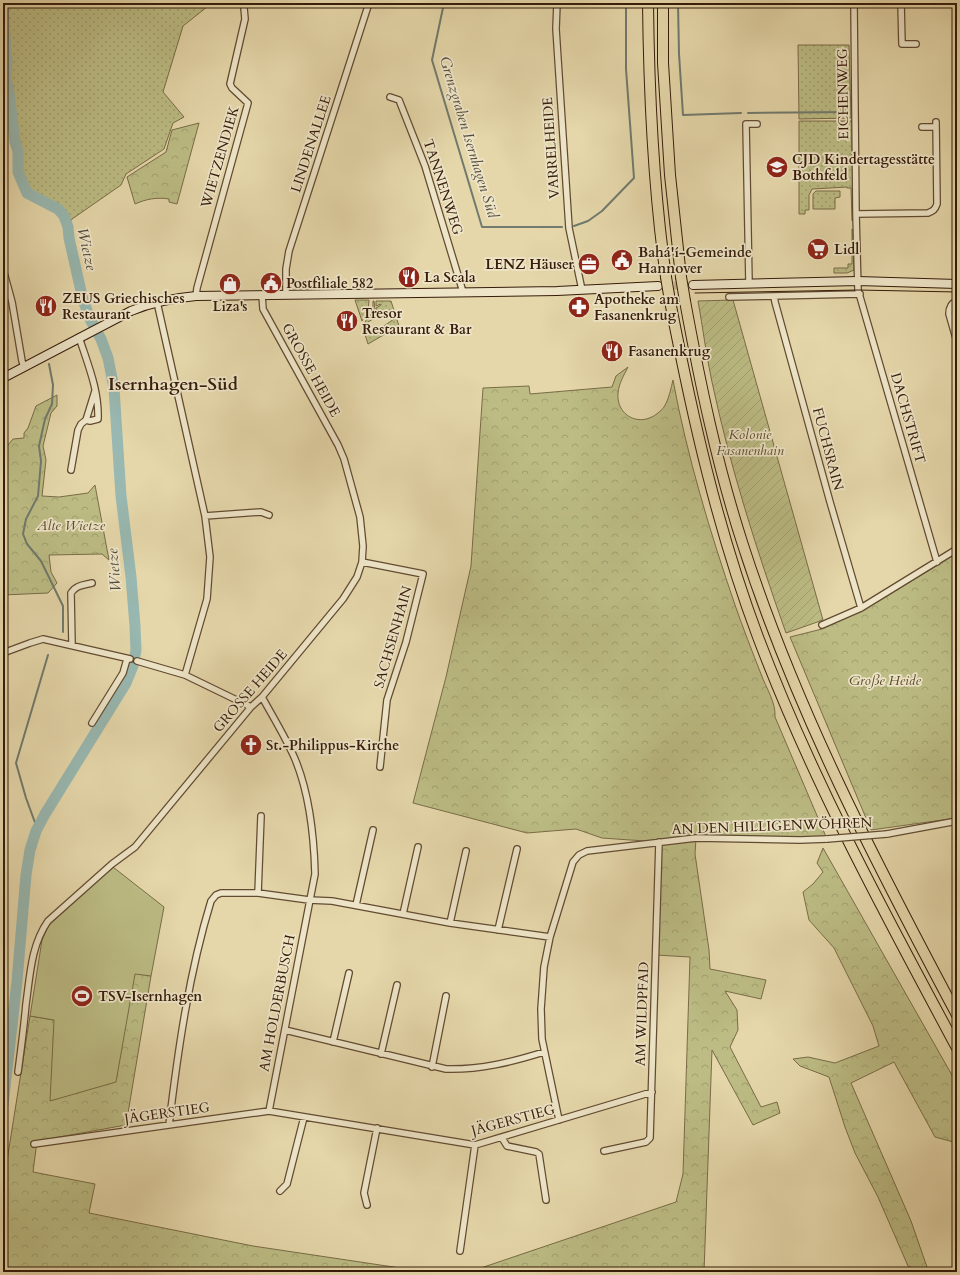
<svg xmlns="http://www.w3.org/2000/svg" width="960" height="1275" font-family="Cardo,serif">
  <defs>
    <pattern id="grass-dots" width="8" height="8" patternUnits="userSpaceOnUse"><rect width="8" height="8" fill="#bcbc84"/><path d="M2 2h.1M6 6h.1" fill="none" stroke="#a2a171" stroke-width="1.8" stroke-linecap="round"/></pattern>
    <pattern id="forest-crowns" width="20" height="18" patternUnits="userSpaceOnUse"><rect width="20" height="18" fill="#bcbc84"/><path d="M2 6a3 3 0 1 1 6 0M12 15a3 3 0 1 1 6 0" fill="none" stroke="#a2a171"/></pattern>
    <pattern id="garden-furrows" width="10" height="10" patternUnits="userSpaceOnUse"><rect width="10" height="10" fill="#bcbc84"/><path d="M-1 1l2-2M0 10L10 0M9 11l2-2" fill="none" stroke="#a2a171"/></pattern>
  </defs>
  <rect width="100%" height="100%" fill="#e5d7aa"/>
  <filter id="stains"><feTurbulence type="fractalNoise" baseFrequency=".005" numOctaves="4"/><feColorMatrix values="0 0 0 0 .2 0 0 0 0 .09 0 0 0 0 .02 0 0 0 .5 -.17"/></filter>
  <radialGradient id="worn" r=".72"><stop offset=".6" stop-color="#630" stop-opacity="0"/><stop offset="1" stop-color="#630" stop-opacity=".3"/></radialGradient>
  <path fill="url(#grass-dots)" stroke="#796c47" d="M3,3H212L183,26L163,92L184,117L173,123L164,149L126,174L121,185L72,219L66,227L62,218L57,210L25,194L17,172L16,151L14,142L10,109L4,79Z
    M798,45H849L851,118L799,119Z
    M852,121L853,220L852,221L851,188H847V187L812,189L809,195V210H805V214H799V121Z
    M816,191H840V197L835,198V209H813V194Z
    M852,229L853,231L854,270L847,273H834V268H848V264H852Z
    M355,300H369L368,312L362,321Z
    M373,301H374L376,317L365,324L371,335L394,319L390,310L378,316L376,308L381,305V304L376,306V301H391L399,326L368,344L362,325L365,323C366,319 368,318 371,315C373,310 373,305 373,301Z"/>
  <path fill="url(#forest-crowns)" stroke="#796c47" d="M199,123L177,204L169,202V199C157,197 146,199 135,204L127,177L166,152L172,130Z
    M628,367C624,375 619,383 618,393C616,416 640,428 658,413C660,411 663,409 664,407C669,399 671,388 673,380C687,456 710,532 735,605C743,628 752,651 761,674C766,688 776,702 775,717L827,839L696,838L695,854L709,950L710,969L766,980L761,999L725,991L737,1010L738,1030L730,1047L761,1107L777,1102L780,1113L753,1125L712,1050L704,1272H469L676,1202L683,1174L690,957L656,955L659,842L602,838L576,829L527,833L413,803L446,677L471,566L483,388L529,386L530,394L612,387L616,376Z
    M57,395V406L51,413L43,446L46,460L42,496L59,497L88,493L95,485L109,560L102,554L49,555L51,572L57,583L48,593L3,595V451L13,439L24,438V433L28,428L36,406Z
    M957,549V818L871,830L790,637L822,629L863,610L938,565L937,562Z
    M823,848L957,1084V1143L935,1137L894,1062L851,1083L911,1221L927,1267L920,1271L908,1266L878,1197L855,1153L845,1127L829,1077L800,1066L793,1059L808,1057L835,1063L879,1046L873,1026L834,948L809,920L803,892L813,884L823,872L817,863Z
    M135,973L151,976L126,1125L37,1141L33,1172L95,1184L89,1213L253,1246L427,1272H3V1186L30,1016L54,1020Z"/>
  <path fill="url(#garden-furrows)" stroke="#796c47" d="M733,300L823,620L786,633C757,551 730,467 712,382C706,355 703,328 698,301Z"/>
  <path fill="#bcbc84" stroke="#796c47" d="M113,867L164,907L151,976L135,974L116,1082L50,1101L54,1020L30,1016L42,940L49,925Z"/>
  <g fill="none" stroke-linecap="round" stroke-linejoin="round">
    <path stroke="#717a6e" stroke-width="2" d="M444,3L432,60L482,227H562
      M678,3L679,54L683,115L741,113
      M748,113L849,112
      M574,226L588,221L602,211L634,178L626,69V3
      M49,364L53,385L52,404L45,419L39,446L41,461L38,496L26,519L23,534L27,544L41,561L63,606V632
      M37,828L26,798L16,763L48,655"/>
    <path stroke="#98b8b1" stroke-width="11" d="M3,11L7,61L6,79L9,93L15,142L18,151V172L27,193L58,209L64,216L68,227L69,238L83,300L91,321L101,339L108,358L114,388L121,496L131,577L135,626L136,650L133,666L126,683L45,814L36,831L30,850L26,875L17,981L3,1105"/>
    <path stroke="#c2b28a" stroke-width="8" stroke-dasharray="8 4" stroke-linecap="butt" d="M662,286L688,285"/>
    <g stroke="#624b32" stroke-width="8">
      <path id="minor" d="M557,3L556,29L569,228L582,290
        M854,3L856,214L858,290L937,562
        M901,3L902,44H916
        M390,97L399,100L425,166L463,292
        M922,127H936
        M856,214L928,213C933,211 935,210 937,204L936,122
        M3,269L12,302L22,361L24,367
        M749,283L746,124H757
        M286,295V269L289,251L369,3
        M196,296L197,288L248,103L232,88L230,84L245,19L244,8
        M774,296L775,302L830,502L861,608
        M729,297L860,294
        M957,301C951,303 949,308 949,314L957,342
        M157,302L205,516L210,557L207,599L185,675
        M79,337C88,365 99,390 98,419L90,421L86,420
        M71,470L78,430L81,424L86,420L95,391
        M205,516L261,512L269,515
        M362,562L423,574L406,642L387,700L380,767
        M822,625L861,608L957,549
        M72,645L71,593C76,585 84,585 92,583
        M3,653L30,643L43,639L130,659
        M137,661L185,675L251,707
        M262,697C273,717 286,738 295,759C310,795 314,836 315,874L269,1111
        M92,723L123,673L127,659
        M887,834L957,821
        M258,893L261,816
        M356,905L373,830
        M403,914L418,847
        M450,923L466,851
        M498,930L517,849
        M285,1030L446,1069C480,1070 512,1062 544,1052
        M333,1042L349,973
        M381,1054L397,985
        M432,1067L446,996
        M18,1072C21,1049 24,1027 26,1004C30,976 31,945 48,921L112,864L135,847L251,707L262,697L343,599L357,577L362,562L363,546L360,517L344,459L338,445L263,309L262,295
        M559,1120L542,1039L541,1009L544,967L550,937L573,862L579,855L587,851L696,838L800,840L827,839
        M169,1125C178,1050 189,973 211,901L216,895L221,893H258L309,900L332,901L450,923L550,937
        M502,1138L507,1146L536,1152L539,1154L546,1200
        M34,1144L269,1111L475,1145L652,1092
        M604,1151L646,1142L650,1138L659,842
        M280,1191L287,1184L304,1117
        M367,1205L364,1193L377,1128
        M460,1251L475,1145"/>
    </g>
    <g stroke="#361c0a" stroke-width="10">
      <path id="secondary" d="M693,285L858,281L957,284
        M3,378L131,311C152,302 174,298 196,296L557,291L658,286"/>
    </g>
    <g stroke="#361c0a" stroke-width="12">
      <path id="motorway" d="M648,3C649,95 653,186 666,277
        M663,3V63L670,175L681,277
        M670,301C692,415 717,528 758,637C812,780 885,914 957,1048
        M685,301C700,383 717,465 743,545C796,710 876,863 957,1015"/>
    </g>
    <use href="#minor" stroke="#eee5c8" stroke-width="5.5"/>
    <use href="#secondary" stroke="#eee5c8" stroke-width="8"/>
    <use href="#motorway" stroke="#e5d7aa" stroke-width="10"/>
    <path stroke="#361c0a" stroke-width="1" d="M695,293L858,290L957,292"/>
    <g stroke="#624b32" stroke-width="8" stroke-linecap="butt">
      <path id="minor-bridge" d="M827,839L887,834"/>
    </g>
    <g stroke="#361c0a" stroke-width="12" stroke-linecap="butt">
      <path id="motorway-bridge" d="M666,277L670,301
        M681,277L685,301"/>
    </g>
    <use href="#minor-bridge" stroke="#eee5c8" stroke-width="5.5"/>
    <use href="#motorway-bridge" stroke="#e5d7aa" stroke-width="10"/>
  </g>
  <defs>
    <g id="school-disc" transform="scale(1.15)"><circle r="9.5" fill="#8f2418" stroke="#eee5c8"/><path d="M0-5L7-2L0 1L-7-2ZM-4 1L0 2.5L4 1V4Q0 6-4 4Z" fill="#fff"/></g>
    <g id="supermarket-disc" transform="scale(1.15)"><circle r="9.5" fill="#8f2418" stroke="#eee5c8"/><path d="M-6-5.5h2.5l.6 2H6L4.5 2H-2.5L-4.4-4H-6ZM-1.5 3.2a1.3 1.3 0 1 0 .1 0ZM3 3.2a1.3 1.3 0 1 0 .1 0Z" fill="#fff"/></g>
    <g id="civic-disc" transform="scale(1.15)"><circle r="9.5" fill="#8f2418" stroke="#eee5c8"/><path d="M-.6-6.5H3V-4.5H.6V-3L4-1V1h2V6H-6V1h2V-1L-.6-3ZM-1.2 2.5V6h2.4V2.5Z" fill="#fff"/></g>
    <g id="office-disc" transform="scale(1.15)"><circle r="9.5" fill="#8f2418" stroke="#eee5c8"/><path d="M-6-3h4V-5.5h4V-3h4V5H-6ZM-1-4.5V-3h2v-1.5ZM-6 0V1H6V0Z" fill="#fff"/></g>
    <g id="restaurant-disc" transform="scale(1.15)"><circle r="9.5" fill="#8f2418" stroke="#eee5c8"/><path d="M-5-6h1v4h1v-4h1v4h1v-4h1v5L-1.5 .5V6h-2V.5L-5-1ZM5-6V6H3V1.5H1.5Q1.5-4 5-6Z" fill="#fff"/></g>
    <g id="shop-disc" transform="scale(1.15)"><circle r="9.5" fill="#8f2418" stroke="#eee5c8"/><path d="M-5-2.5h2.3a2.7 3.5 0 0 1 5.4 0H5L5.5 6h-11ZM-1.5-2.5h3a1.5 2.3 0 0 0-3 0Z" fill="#fff"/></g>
    <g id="pharmacy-disc" transform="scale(1.15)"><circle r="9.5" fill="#8f2418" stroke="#eee5c8"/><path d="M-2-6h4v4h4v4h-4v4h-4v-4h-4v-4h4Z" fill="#fff"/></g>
    <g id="church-disc" transform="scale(1.15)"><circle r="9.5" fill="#8f2418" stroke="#eee5c8"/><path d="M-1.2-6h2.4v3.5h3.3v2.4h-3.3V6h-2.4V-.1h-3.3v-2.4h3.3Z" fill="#fff"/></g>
    <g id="stadium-disc" transform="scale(1.15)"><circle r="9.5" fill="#8f2418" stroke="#eee5c8"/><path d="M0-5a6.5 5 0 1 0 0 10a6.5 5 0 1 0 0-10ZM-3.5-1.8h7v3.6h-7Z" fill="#fff"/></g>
  </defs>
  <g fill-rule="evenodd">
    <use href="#school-disc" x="777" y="167"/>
    <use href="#supermarket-disc" x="818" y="249"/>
    <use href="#civic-disc" x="622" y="260"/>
    <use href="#office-disc" x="589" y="264"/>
    <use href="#restaurant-disc" x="409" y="277"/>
    <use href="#civic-disc" x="271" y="283"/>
    <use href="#shop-disc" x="230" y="284"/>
    <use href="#restaurant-disc" x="46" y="306"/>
    <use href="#pharmacy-disc" x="579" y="307"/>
    <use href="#restaurant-disc" x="347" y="321"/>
    <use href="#restaurant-disc" x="612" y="351"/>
    <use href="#church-disc" x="251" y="745"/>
    <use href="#stadium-disc" x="82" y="996"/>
  </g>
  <g text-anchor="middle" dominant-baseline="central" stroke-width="3.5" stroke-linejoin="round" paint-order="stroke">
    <g font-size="14" fill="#361c0a" stroke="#eee5c8">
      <text transform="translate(843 94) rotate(-91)">EICHENWEG</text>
      <text transform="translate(311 144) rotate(-72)">LINDENALLEE</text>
      <text transform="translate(551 148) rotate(-94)">VARRELHEIDE</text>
      <text transform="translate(220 157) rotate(-74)">WIETZENDIEK</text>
      <text transform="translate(443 187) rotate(72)">TANNENWEG</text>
      <text transform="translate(311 370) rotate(61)">GROSSE HEIDE</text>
      <text transform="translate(908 418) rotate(74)">DACHSTRIFT</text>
      <text transform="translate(828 449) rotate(75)">FUCHSRAIN</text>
      <text transform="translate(393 637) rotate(-74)">SACHSENHAIN</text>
      <text transform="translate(250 691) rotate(-49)">GROSSE HEIDE</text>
      <text transform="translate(772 826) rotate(-2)">AN DEN HILLIGENWÖHREN</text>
      <text transform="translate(277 1003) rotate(-79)">AM HOLDERBUSCH</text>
      <text transform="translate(642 1014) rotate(-88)">AM WILDPFAD</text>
      <text transform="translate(167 1113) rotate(-8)">JÄGERSTIEG</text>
      <text transform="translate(513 1120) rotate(-15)">JÄGERSTIEG</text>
    </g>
    <g font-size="14" font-weight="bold" fill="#361c0a" stroke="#eee5c8" text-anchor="start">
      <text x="792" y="159">CJD Kindertagesstätte<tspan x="792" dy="16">Bothfeld</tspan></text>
      <text x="834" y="249">Lidl</text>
      <text x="638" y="252">Bahá'í-Gemeinde<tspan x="638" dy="16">Hannover</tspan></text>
      <text x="574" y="264" text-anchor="end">LENZ Häuser</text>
      <text x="424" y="277">La Scala</text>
      <text x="286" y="283">Postfiliale 582</text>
      <text x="62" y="298">ZEUS Griechisches<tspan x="62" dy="16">Restaurant</tspan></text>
      <text x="594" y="299">Apotheke am<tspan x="594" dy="16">Fasanenkrug</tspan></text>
      <text x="230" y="306" text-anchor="middle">Liza's</text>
      <text x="362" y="313">Tresor<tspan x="362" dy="16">Restaurant &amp; Bar</tspan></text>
      <text x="628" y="351">Fasanenkrug</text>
      <text x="266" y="745">St.-Philippus-Kirche</text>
      <text x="98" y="996">TSV-Isernhagen</text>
    </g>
    <g font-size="14" font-style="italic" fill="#5e4c2f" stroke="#eee5c8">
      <text x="750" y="434">Kolonie<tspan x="750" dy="16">Fasanenhain</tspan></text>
      <text x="71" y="525">Alte Wietze</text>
      <text x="885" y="680">Große Heide</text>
    </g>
    <g font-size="15" font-style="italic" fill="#534b3c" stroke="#eee5c8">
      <text transform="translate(469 137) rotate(73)">Grenzgraben Isernhagen Süd</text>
      <text transform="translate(87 249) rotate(77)">Wietze</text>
      <text transform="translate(114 570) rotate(-95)">Wietze</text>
    </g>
    <g font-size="18" font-weight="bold" fill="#361c0a" stroke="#eee5c8">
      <text x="173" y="384">Isernhagen-Süd</text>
    </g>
  </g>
  <rect width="960" height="1275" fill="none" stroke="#e5d7aa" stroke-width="16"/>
  <rect x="4" y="4" width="952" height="1267" fill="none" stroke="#361c0a" stroke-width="2"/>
  <rect x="8" y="8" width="944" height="1259" fill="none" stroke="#361c0a"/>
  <rect width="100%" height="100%" filter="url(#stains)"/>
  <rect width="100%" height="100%" fill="url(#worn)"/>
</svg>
